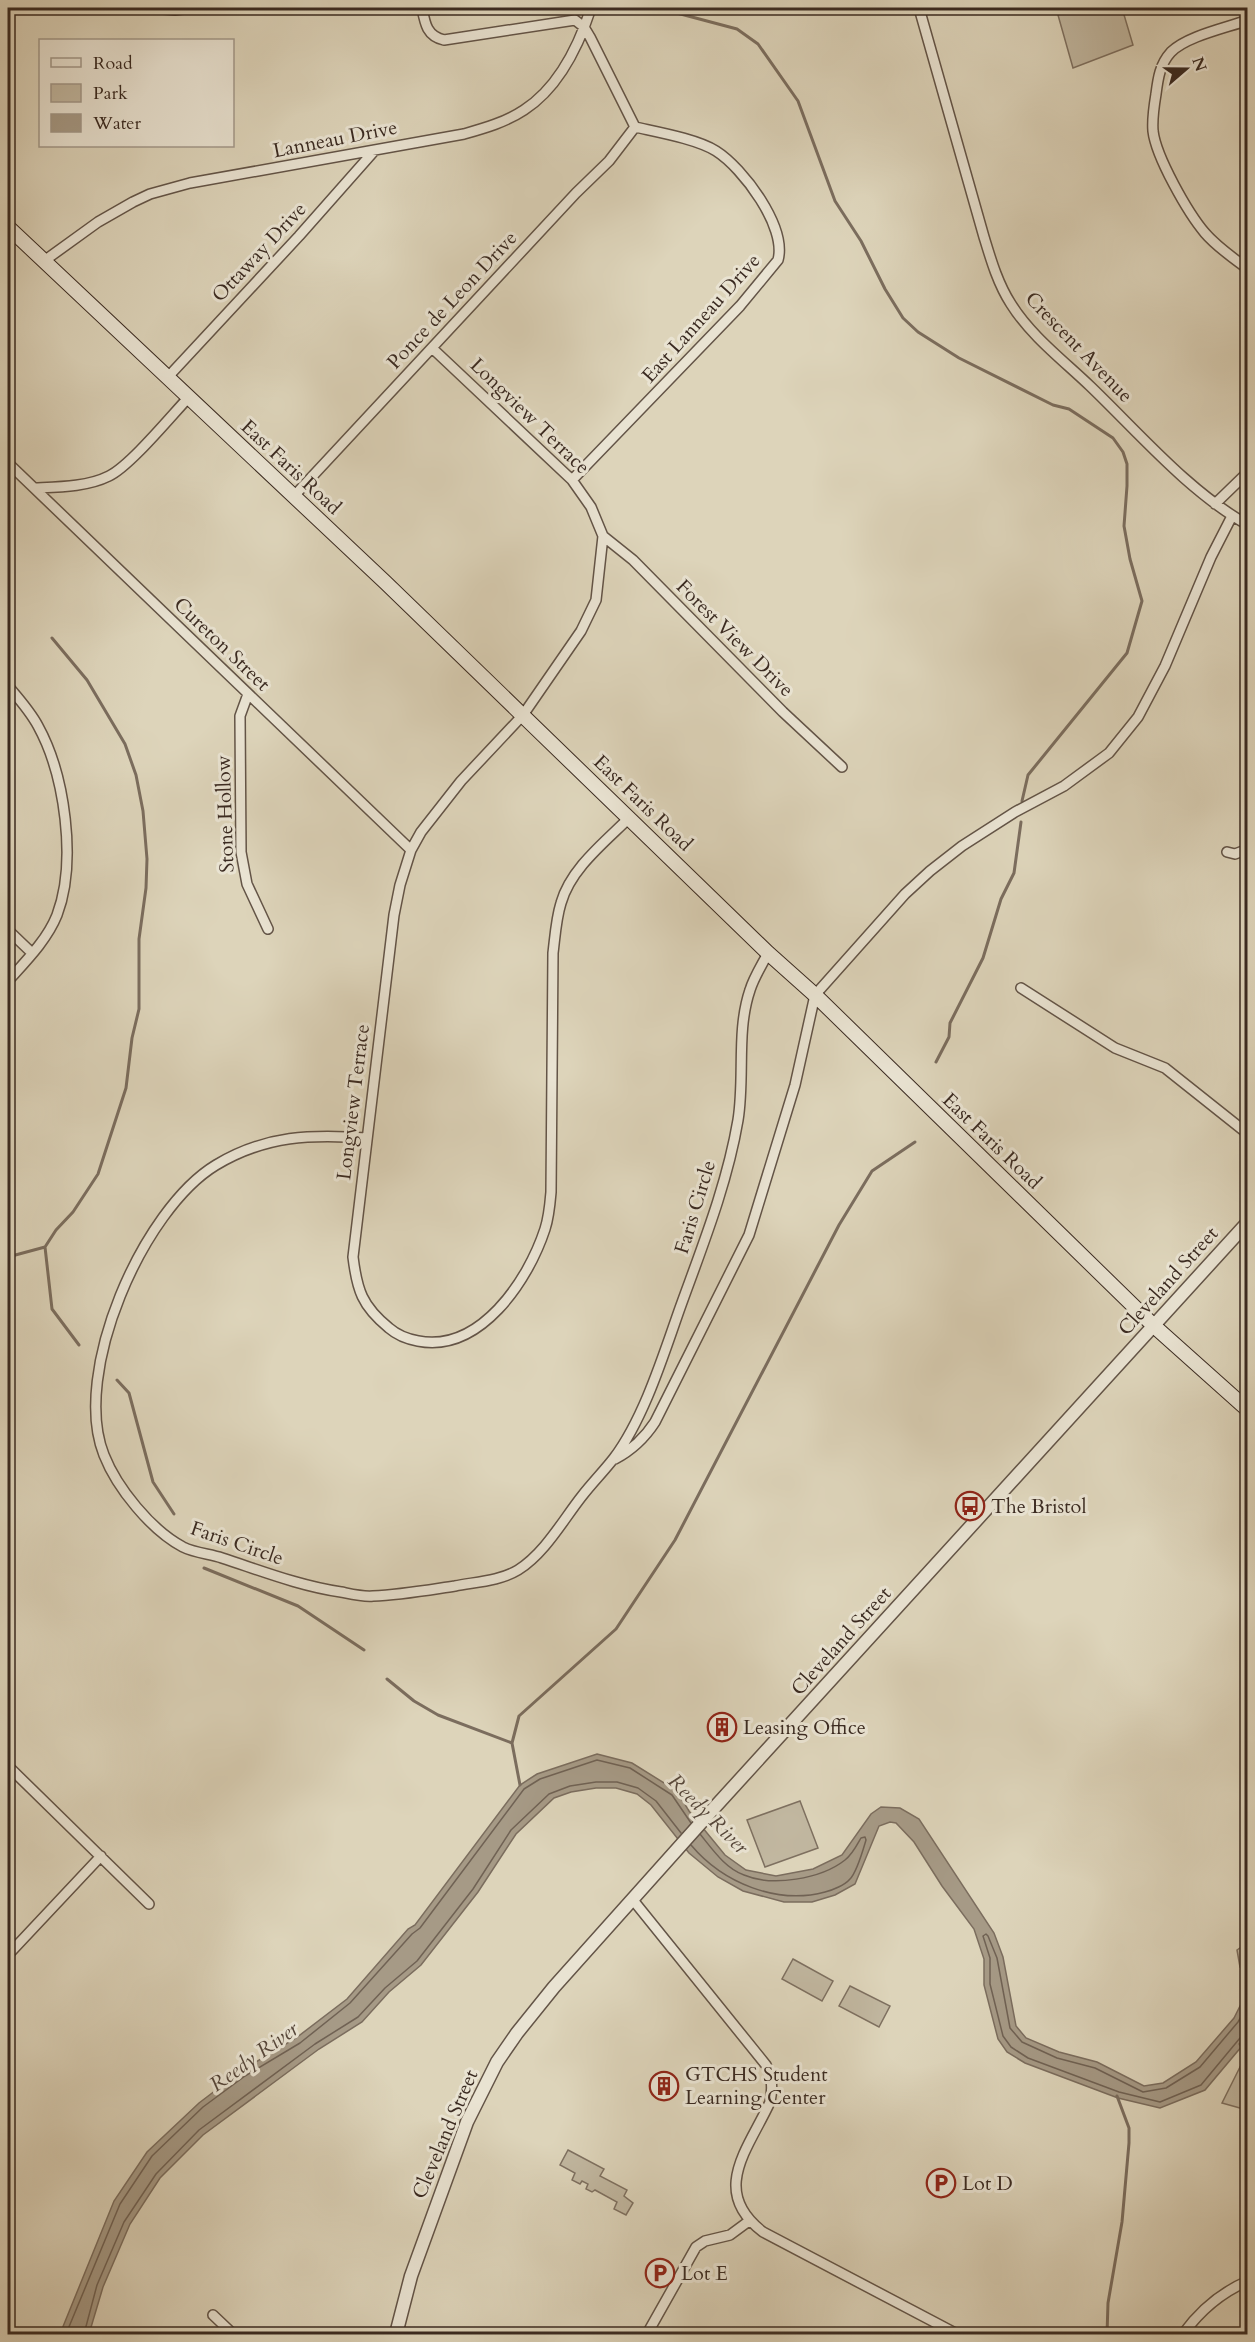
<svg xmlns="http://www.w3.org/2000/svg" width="1255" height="2342" font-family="Cardo,serif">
  <rect width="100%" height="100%" fill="#ddd4ba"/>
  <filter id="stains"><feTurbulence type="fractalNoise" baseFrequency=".00333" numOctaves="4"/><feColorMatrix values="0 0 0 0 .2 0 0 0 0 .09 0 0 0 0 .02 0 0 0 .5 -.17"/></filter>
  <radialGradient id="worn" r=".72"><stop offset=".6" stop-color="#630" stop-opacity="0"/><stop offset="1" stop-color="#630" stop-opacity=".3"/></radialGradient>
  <path fill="#c1b7a0" stroke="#7e7060" stroke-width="1.5" d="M1056,8H1122L1133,45L1073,68Z
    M800,1801L818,1848L765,1867L747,1820Z
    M1247,1943V1972L1240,1967L1237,1950Z
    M793,1959L833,1981L822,2001L782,1979Z
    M850,1986L890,2006L879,2027L839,2006Z
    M1247,2053V2110L1222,2103Z
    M568,2150L604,2169L600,2176L627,2190L624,2196L633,2203L626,2215L614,2209L617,2202L595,2190L592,2192L586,2189L588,2184L582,2181L580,2184L572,2180L575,2173L560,2165Z"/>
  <path fill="#a69a86" stroke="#7b6d5e" stroke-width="1.5" d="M597,1754L632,1763L677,1791L689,1811L725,1855L746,1870L776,1876L813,1869L842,1855L871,1814L881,1807L900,1808L919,1819L994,1933L1003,1957L1016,2026L1026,2038L1059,2052L1097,2062L1144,2086L1163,2083L1196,2062L1234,2018L1247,1992V2038L1242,2046L1205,2090L1160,2108L1118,2098L1025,2063L1007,2052L998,2039L984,1985V1959L974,1929L942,1886L914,1842L896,1823L890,1822L879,1826L855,1884L835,1895L812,1902H784L743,1891L718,1877L689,1853L651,1805L637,1794L616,1788H596L571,1792L554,1798L516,1834L478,1892L421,1965L389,1992L362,2022L319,2049L203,2135L160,2178L130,2224L103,2287L89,2334H60L114,2201L147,2152L199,2103L241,2071L296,2038L347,1999L408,1929L415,1925L520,1785L537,1774Z"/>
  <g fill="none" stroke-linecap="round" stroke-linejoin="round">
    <path stroke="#706254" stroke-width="1.5" d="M691,1845C723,1883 777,1905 825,1892C833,1890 845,1885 850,1879C857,1872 863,1850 866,1840L865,1837L861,1838C857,1845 852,1855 845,1860C821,1879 772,1887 744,1875C725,1868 713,1850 700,1834
      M1248,2005L1238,2022L1200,2067L1166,2088L1143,2092L1095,2068L1057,2058L1022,2042L1010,2028L997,1958L988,1936L986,1934L983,1936L990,1958V1984L1003,2036L1011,2047L1028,2058L1119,2092L1160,2102L1201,2085L1240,2038L1248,2035
      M66,2334L120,2204L152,2156L203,2107L245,2076L300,2043L350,2003L412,1934L420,1928L524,1789L540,1779L597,1760L630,1768L672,1795L691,1823
      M84,2334L97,2285L124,2222L156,2174L199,2130L315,2044L358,2017L385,1988L417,1961L473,1889L511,1830L549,1794L570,1786L596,1782H617L638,1788L656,1801L681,1833"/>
    <path stroke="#7b6d5e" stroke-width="3" d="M658,8L737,29L758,44L798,101L835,201L861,241L885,289L903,318L918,332L959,358L1053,405L1069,409L1113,438L1123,452L1127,464V486L1124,526L1130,559L1142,601L1127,653L1028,775L1022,801
      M52,638L87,680L125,744L136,775L143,811L147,859L146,888L139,939V1009L132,1038L126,1088L98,1174L73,1212L56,1230L45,1247L52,1309L79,1345
      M936,1062L949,1037L950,1023L983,958L1001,899L1014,873L1021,822
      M8,1257L45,1247
      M117,1380L129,1393L153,1482L174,1514
      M204,1568L298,1606L364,1650
      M387,1679L414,1701L438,1715L512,1743
      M520,1785L512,1743L519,1716L616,1629L675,1540L839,1225L872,1171L915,1142
      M1240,2044L1248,2055
      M1107,2334L1108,2303L1122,2222L1129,2143V2128L1117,2096"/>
    <g stroke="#635447" stroke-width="12">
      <path id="minor" d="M152,8L175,10L191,8
        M422,8C425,24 427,36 444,40L575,20L584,27L590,37L635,127C657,132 697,139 716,151C743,168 787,227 778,260L740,306L572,480
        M919,8L984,237C991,260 998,284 1011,304C1031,336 1064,361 1090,386C1139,433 1189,492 1248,525
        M1248,20C1226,28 1187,36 1171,52C1160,64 1158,78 1156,94C1154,106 1152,119 1153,131C1156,157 1188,213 1205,233C1217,247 1233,258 1248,269
        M44,261L98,222L133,202L150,194L190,183L464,134C485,128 506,122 524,110C558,88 579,45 591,8
        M432,348L572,480L591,507L603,536L596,600L581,631L523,715L461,781L421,832L411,850L400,885L394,915L353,1257C357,1290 362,1306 389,1328C397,1335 407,1339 418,1341C480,1353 528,1281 545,1229C549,1217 550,1204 551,1192L553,953C555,937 556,919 561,903C571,868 605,842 630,817
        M167,378L299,236L375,150
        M8,463L411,850
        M35,488C59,487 87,487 109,476C130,466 171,416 189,397
        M294,496L576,193L609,161L635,127
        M1215,504L1248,472
        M603,536L633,560L783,712L842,767
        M8,686C19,699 30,711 38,726C65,775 77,862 57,915C47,940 26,961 8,981
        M248,694L240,716L241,852L247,884L268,929
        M1227,852L1235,854L1248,849
        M8,930L32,953
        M1021,988L1115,1048L1165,1068L1248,1134
        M367,1138C312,1134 266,1135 216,1165C143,1209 71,1373 104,1455C117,1488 151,1530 183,1547C195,1553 210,1554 222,1558C262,1571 300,1586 341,1592C351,1594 363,1597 373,1596C400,1595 428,1590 455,1586C475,1582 500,1581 518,1570C545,1553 563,1520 582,1496C592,1483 604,1471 614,1458C644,1418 663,1356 680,1308C702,1247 727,1185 738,1120C745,1077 736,1031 750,990C754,977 762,965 768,953
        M615,1459C632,1450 644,1439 655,1422L749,1235L795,1085L815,995L905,894L930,871L962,846L1015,812L1064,786L1109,753L1138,717L1165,666L1211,557L1232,516
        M8,1766L149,1904
        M633,1900L766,2065C772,2078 773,2088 770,2102C749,2148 709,2191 763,2232L957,2334
        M8,1955L101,1856
        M213,2315L233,2334
        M647,2334L696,2247L705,2241L730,2235L749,2221
        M1183,2334C1199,2312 1222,2292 1248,2281"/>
    </g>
    <g stroke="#635447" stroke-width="15">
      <path id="tertiary" d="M396,2334L411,2276L467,2122L497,2062L517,2033L554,1987L715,1807L1248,1222"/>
    </g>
    <g stroke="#3a2a21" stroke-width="16">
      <path id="secondary" d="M8,227L386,583L768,953L815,995L1154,1326L1248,1410"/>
    </g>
    <use href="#minor" stroke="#e9e3d2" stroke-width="9"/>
    <use href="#tertiary" stroke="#e9e3d2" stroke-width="12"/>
    <use href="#secondary" stroke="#e9e3d2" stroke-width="14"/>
  </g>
  <defs>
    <g id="bus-ring" transform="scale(1.5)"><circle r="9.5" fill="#e9e3d2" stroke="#8f2418" stroke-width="1.5"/><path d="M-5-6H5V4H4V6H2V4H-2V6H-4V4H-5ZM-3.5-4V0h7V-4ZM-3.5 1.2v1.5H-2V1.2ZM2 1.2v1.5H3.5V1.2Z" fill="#8f2418"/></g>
    <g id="building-ring" transform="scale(1.5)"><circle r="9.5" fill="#e9e3d2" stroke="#8f2418" stroke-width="1.5"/><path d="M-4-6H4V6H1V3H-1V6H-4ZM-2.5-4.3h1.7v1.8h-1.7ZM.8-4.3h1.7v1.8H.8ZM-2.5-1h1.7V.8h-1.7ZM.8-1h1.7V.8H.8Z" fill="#8f2418"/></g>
    <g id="parking-ring" transform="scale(1.5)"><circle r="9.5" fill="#e9e3d2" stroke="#8f2418" stroke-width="1.5"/><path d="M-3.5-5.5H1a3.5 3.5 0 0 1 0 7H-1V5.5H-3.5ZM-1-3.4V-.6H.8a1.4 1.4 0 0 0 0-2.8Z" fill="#8f2418"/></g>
  </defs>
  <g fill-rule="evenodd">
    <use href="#bus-ring" x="970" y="1506"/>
    <use href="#building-ring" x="722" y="1727"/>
    <use href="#building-ring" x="664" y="2086"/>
    <use href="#parking-ring" x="941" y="2183"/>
    <use href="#parking-ring" x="660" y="2273"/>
  </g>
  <g text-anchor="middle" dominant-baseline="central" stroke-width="6" stroke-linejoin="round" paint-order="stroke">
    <g font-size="20" fill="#3a2a21" stroke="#e9e3d2">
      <text transform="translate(335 139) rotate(-11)">Lanneau Drive</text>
      <text transform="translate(259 252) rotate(-47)">Ottaway Drive</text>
      <text transform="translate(452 300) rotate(-47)">Ponce de Leon Drive</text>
      <text transform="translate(701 318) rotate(-48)">East Lanneau Drive</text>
      <text transform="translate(1079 347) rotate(46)">Crescent Avenue</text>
      <text transform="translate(530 416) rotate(44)">Longview Terrace</text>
      <text transform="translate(291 467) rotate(43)">East Faris Road</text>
      <text transform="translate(735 638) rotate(45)">Forest View Drive</text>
      <text transform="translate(222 644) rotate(44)">Cureton Street</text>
      <text transform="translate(643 803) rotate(44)">East Faris Road</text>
      <text transform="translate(225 814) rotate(-92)">Stone Hollow</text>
      <text transform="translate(353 1102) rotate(-83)">Longview Terrace</text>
      <text transform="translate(992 1141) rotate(44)">East Faris Road</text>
      <text transform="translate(695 1207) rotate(-73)">Faris Circle</text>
      <text transform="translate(1168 1281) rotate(-48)">Cleveland Street</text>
      <text transform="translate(237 1543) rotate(19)">Faris Circle</text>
      <text transform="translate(841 1641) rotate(-48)">Cleveland Street</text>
      <text transform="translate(445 2134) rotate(-67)">Cleveland Street</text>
    </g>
    <g font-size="20" fill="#3a2a21" stroke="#e9e3d2" text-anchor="start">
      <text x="991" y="1506">The Bristol</text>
      <text x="743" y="1727">Leasing Office</text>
      <text x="685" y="2074">GTCHS Student<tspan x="685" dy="23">Learning Center</tspan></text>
      <text x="962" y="2183">Lot D</text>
      <text x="681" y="2273">Lot E</text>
    </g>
    <g font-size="21" font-style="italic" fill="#55463a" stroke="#e9e3d2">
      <text transform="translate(708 1814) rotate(45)">Reedy River</text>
      <text transform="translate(254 2057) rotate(-36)">Reedy River</text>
    </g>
  </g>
  <rect width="1255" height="2342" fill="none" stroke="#ddd4ba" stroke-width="30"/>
  <rect x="9" y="9" width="1237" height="2324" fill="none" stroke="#3a2a21" stroke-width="3"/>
  <rect x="15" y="15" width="1225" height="2312" fill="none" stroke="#3a2a21" stroke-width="1.5"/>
  <rect x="39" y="39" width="195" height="108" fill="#e9e3d2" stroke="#a3998b" stroke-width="1.5"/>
  <rect x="51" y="58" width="30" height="9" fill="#e9e3d2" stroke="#a3998b" stroke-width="1.5"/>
  <text x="93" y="69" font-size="18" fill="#3a2a21">Road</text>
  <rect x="51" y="84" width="30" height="18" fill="#c1b7a0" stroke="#a3998b" stroke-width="1.5"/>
  <text x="93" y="99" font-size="18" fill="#3a2a21">Park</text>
  <rect x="51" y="114" width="30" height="18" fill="#a69a86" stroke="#a3998b" stroke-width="1.5"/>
  <text x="93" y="129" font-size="18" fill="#3a2a21">Water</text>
  <g transform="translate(1186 69) rotate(70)" stroke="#e9e3d2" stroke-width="4.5" paint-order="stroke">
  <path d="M0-4.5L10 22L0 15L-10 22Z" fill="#3a2a21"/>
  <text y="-9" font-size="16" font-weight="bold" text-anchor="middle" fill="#3a2a21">N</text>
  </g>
  <rect width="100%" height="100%" filter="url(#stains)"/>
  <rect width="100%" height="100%" fill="url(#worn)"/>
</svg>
